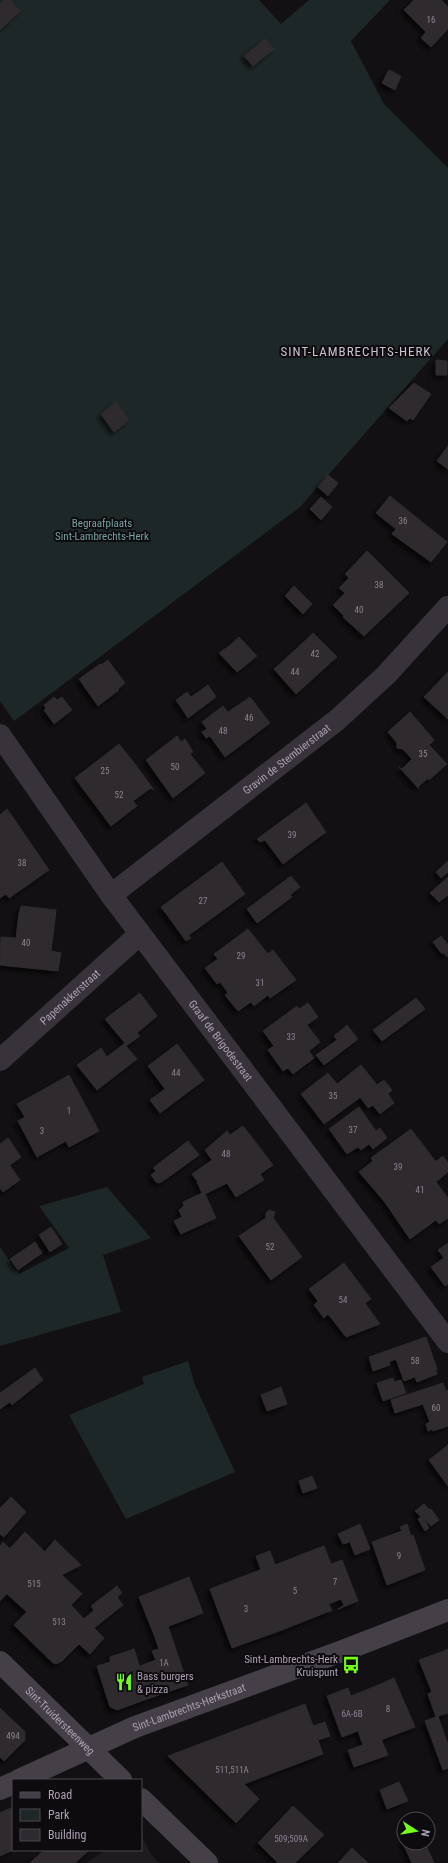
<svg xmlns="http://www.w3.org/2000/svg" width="448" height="1863" font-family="'Roboto Condensed',sans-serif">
  <defs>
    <filter id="shadow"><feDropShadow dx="-3.5" dy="3.5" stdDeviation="2" flood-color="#0009"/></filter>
  </defs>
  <rect width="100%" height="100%" fill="#121012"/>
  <path fill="#1f1c1f" d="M141,1835L152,1856L159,1863H86L106,1850H141Z"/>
  <path fill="#1e2728" d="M0,0H259L281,24L309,0H390L351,41L384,104L448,168V339L300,507L14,721L0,701Z
    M107,1187L151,1238L103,1255L121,1312L0,1346V1247L19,1274L69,1248L39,1206Z
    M188,1361L195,1385L235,1472L126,1519L69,1415L144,1384L142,1377Z"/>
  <path fill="#2e2a2f" stroke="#2e2a2e" filter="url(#shadow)" d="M4,0H10L20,11L0,30V4Z
    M414,0H441L448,7V29L431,47L421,38L426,32L404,10Z
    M265,39L274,49L253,66L244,56Z
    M389,70L401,76L395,90L382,83Z
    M436,360L447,361V375H436Z
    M414,383L431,394L413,420L410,418L407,421L389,408Z
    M116,402L129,420L114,432L101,414Z
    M448,446V469L437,461Z
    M328,475L338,483L328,496L318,487Z
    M390,496L447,542L431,562L392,534L396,529L376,513Z
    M321,497L332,507L321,520L310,509Z
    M367,551L409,593L386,615L345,574Z
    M349,578L386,615L364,636L343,617L344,616L333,605L345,593L339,588Z
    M294,586L312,604L303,614L285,596Z
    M313,633L337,657L317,675L295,650Z
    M239,637L257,656L246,665L229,646Z
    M229,646L246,665L237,672L219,653Z
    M295,650L317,675L296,694L274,669Z
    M108,660L125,683L118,689L119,690L98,706L79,679L100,664L101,665Z
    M448,672V719L424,697Z
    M208,685L216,697L188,718L176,700L187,692L191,697Z
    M54,697L57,700L62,697L72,710L54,724L44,710L46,708L44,705Z
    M250,697L270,723L249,739L228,712Z
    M223,706L249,739L225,757L210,736L206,738L202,732L207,729L202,722Z
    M410,712L434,740L429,745L447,764L429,780L428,778L418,787L419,789L399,767L402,769L412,759L403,749L397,748V743L388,732Z
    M177,736L181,742L185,739L193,752L190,754L205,773L173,798L146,760Z
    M119,744L135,764L90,798L75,778Z
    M135,764L154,790L151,788L133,801L137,806L111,826L90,798Z
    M306,803L326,832L283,864L265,840L260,842L257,839Z
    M7,809L23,832L0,849V815Z
    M23,832L49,870L9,898L6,894L0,898V849Z
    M448,861V872L441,878L436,872Z
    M222,862L245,894L189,935L174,916L170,919L161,907Z
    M291,876L300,887L290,895L292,897L257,923L247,909Z
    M448,877V895L439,902L430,893Z
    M21,906L56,910L55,919L19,914Z
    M19,914L55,919L51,951L61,953L58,971L0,965L1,937L16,938Z
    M174,916L191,938L186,941L170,919Z
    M248,929L268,954L224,987L220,982L217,984L205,968L218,959L214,954Z
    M441,936L448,945L447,957L443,952L442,954L433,942Z
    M273,950L296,980L270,998L268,995L254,1006L251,1002L238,1011L225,995L228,993L224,987Z
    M140,993L157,1016L137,1033L140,1036L126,1046L137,1059L97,1090L77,1065L101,1048L107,1057L125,1043L105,1019Z
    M416,998L425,1009L382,1041L373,1030Z
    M308,1003L318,1017L307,1025L320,1042L309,1051L314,1058L293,1074L288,1068L283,1071L268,1050L274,1046L263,1031L297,1006L299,1009Z
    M347,1025L358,1039L324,1065L316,1055L337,1040L334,1036Z
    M177,1044L204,1080L160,1113L150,1100L165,1089L148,1066Z
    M361,1065L377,1085L324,1124L301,1094L328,1073L337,1084Z
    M69,1075L99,1131L69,1147L39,1092Z
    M384,1080L392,1090L388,1094L394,1103L380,1114L373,1105L368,1108L360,1097Z
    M39,1092L66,1141L37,1157L18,1121L25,1117L17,1104Z
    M359,1107L376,1131L380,1128L387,1138L373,1149L369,1144L361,1150L358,1147L347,1154L329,1129Z
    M243,1126L257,1144L220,1170L198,1182L192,1174L212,1160L205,1150L227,1131L230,1135Z
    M411,1129L436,1162L384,1201L359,1172L373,1161L371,1158Z
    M8,1138L21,1157L10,1165L6,1160L8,1159L0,1147V1144Z
    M188,1141L199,1155L163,1181L159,1183L156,1182L151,1175L156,1171L153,1168Z
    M257,1144L273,1165L260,1174L264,1180L236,1197L227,1183L205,1194L216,1218L181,1234L174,1221L182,1217L179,1210L184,1206L183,1202L202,1193L197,1182L220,1170Z
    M0,1147L8,1159L6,1160L20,1180L3,1192L0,1188Z
    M443,1156L448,1163V1172L436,1182L448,1198V1218L439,1224L436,1220L410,1239L384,1201Z
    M269,1210L275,1212L273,1218L302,1257L271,1280L239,1236L266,1218V1213Z
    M51,1227L62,1244L50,1252L39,1235Z
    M35,1242L42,1253L18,1270L10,1259Z
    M448,1243V1284L445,1286L431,1267L444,1258L438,1250Z
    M344,1263L371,1299L365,1303L380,1324L346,1337L328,1314L324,1318L314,1305L318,1301L309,1289Z
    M426,1337L437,1369L436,1370L437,1374L417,1382L415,1377L404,1381L396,1359L389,1362L390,1365L373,1371L369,1357Z
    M35,1368L43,1380L12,1405L10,1402L0,1409V1393Z
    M393,1378L394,1382L401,1380L406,1393L383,1401L377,1383Z
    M443,1383L446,1391L448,1390V1426L433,1431L432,1429L428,1431L426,1424L430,1422L423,1404L395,1413L391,1400Z
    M281,1387L287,1404L267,1411L261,1395Z
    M448,1445V1486L429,1460Z
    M312,1476L317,1488L303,1493L299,1481Z
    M11,1497L26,1512L4,1537L0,1534V1508Z
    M424,1504L430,1510L431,1509L439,1520L431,1526L423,1517L429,1528L425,1531L418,1519L421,1517L415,1511Z
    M360,1524L370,1549L355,1555L350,1542L343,1544L338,1534Z
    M407,1524L411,1536L413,1535L425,1570L387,1585L372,1542L402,1531L400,1527Z
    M25,1532L45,1552L0,1601V1559Z
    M55,1540L81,1565L62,1575L27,1612L7,1594Z
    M3,1542L10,1549L0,1559V1546Z
    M324,1546L331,1564L342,1560L358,1601L338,1609L344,1605L341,1599L329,1604L332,1611H330L308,1552Z
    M270,1551L275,1565L308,1552L330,1611L282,1630L260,1570H261L256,1556Z
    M260,1570L282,1630L232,1648L210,1589Z
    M62,1575L82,1594L71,1605L84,1619L94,1610L91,1606L117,1586L122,1593L117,1597L123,1605L94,1628L104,1638L90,1654L79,1644L62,1661L56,1664L53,1663L14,1625Z
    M189,1577L203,1613L153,1632L139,1597Z
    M168,1626L188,1685L150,1698L140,1666L156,1660L152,1651L159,1649L153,1632Z
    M134,1649L150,1698L117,1710L110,1707L97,1666L110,1662V1657Z
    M448,1649V1662L444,1651Z
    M444,1651L448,1662V1713L438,1716L448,1745V1768L443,1770L425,1721L436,1717L428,1694L432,1692L419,1660Z
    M394,1678L396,1683L378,1690L376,1686Z
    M396,1683L415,1727L381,1740L361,1692L376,1686L378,1690Z
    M348,1688L351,1696L361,1692L388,1755L354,1767L348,1750L363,1745L358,1731L342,1737L327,1696Z
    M305,1704L313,1726L325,1722L330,1736L318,1740L323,1754L244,1784L259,1799L236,1823L168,1756Z
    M0,1708L25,1732V1740L4,1761L0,1757Z
    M399,1782L408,1801L387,1809L380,1790Z
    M293,1806L324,1835L295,1863H278L258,1843Z
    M13,1807V1850L0,1856V1813Z
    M404,1838V1843H425L434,1863H412L401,1839Z
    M352,1848L368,1863H338Z
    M44,1850H89L75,1863H30Z"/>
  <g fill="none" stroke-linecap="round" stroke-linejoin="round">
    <g stroke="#38333a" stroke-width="22">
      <path id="s1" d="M0,735L111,895L448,1342"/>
      <path id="s2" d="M111,895L337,720L386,675L448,607"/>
      <path id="s3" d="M0,1060L140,934"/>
    </g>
    <g stroke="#453f47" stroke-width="22">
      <path id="s4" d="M0,1662L121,1780"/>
      <path id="s5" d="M19,1780L135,1727L345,1650L448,1610"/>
      <path d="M0,1789L13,1783"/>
      <path d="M141,1799L207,1863"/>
    </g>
  </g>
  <defs>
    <g id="bus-bare" transform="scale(1.38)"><path d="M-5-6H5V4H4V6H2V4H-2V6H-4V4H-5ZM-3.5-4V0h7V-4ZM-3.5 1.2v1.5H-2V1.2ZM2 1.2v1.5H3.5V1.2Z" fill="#72ff1b" stroke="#0d0b0d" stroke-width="2.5" paint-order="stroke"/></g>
    <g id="restaurant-bare" transform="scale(1.38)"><path d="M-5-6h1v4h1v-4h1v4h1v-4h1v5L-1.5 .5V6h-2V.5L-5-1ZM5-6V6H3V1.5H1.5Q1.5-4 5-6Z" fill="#72ff1b" stroke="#0d0b0d" stroke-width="2.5" paint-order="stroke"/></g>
  </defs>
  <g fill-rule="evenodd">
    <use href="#bus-bare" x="351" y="1665"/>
    <use href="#restaurant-bare" x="124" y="1682"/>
  </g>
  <g text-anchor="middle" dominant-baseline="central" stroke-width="4" stroke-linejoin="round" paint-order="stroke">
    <g font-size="9" fill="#8d8293">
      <text x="431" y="20">16</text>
      <text x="403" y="521">36</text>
      <text x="379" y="585">38</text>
      <text x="359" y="610">40</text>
      <text x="315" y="654">42</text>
      <text x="295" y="672">44</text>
      <text x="249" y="718">46</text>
      <text x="223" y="731">48</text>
      <text x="423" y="754">35</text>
      <text x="175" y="767">50</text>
      <text x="105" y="771">25</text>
      <text x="119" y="795">52</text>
      <text x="292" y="835">39</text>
      <text x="22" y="863">38</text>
      <text x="203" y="901">27</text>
      <text x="26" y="943">40</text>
      <text x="241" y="956">29</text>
      <text x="260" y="983">31</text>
      <text x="291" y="1037">33</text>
      <text x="176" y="1073">44</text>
      <text x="333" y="1096">35</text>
      <text x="69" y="1111">1</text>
      <text x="353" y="1130">37</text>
      <text x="42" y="1131">3</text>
      <text x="226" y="1154">48</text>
      <text x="398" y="1167">39</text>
      <text x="420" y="1190">41</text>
      <text x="270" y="1247">52</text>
      <text x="343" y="1300">54</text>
      <text x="415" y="1361">58</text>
      <text x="436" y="1408">60</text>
      <text x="399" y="1556">9</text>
      <text x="335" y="1582">7</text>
      <text x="34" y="1584">515</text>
      <text x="295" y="1591">5</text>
      <text x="246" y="1609">3</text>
      <text x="59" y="1622">513</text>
      <text x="164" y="1663">1A</text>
      <text x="388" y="1709">8</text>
      <text x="352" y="1714">6A-6B</text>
      <text x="13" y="1736">494</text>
      <text x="232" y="1770">511,511A</text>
      <text x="291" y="1839">509;509A</text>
    </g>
    <g font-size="11" fill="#74a1a2" stroke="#0d0b0d">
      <text x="102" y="523">Begraafplaats<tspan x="102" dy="13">Sint-Lambrechts-Herk</tspan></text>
    </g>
    <g font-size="11" fill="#ada0b4" stroke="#0d0b0d">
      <text stroke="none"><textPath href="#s2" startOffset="222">Gravin de Stembierstraat</textPath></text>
      <text stroke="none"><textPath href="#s3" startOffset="94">Papenakkerstraat</textPath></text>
      <text stroke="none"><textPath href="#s1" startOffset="377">Graaf de Brigodestraat</textPath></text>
      <text stroke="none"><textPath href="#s5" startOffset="185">Sint-Lambrechts-Herkstraat</textPath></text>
      <text stroke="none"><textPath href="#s4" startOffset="84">Sint-Truidersteenweg</textPath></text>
    </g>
    <g font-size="11" fill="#ada0b4" stroke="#0d0b0d" text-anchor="end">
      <text x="338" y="1659">Sint-Lambrechts-Herk<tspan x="338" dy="13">Kruispunt</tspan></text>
      <text x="137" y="1676" text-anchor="start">Bass burgers<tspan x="137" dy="13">&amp; pizza</tspan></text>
    </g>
    <g font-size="13" letter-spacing="1" fill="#cbc1d0" stroke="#0d0b0d">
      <text x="356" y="351">SINT-LAMBRECHTS-HERK</text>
    </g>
  </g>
  <rect x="12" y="1779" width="130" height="72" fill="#0d0b0d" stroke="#4d4750"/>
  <rect x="20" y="1792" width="20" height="6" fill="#453f47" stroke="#4d4750"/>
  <text x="48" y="1799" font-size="12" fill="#ada0b4">Road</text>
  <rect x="20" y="1809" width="20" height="12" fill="#1e2728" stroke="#4d4750"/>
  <text x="48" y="1819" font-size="12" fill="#ada0b4">Park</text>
  <rect x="20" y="1829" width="20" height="12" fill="#2e2a2f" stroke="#4d4750"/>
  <text x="48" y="1839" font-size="12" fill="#ada0b4">Building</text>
  <g transform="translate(416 1831) rotate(102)"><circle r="19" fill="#0d0b0d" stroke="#4d4750"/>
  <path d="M0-3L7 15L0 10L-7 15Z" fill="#72ff1b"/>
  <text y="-6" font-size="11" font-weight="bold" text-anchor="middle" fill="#ada0b4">N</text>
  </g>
</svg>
